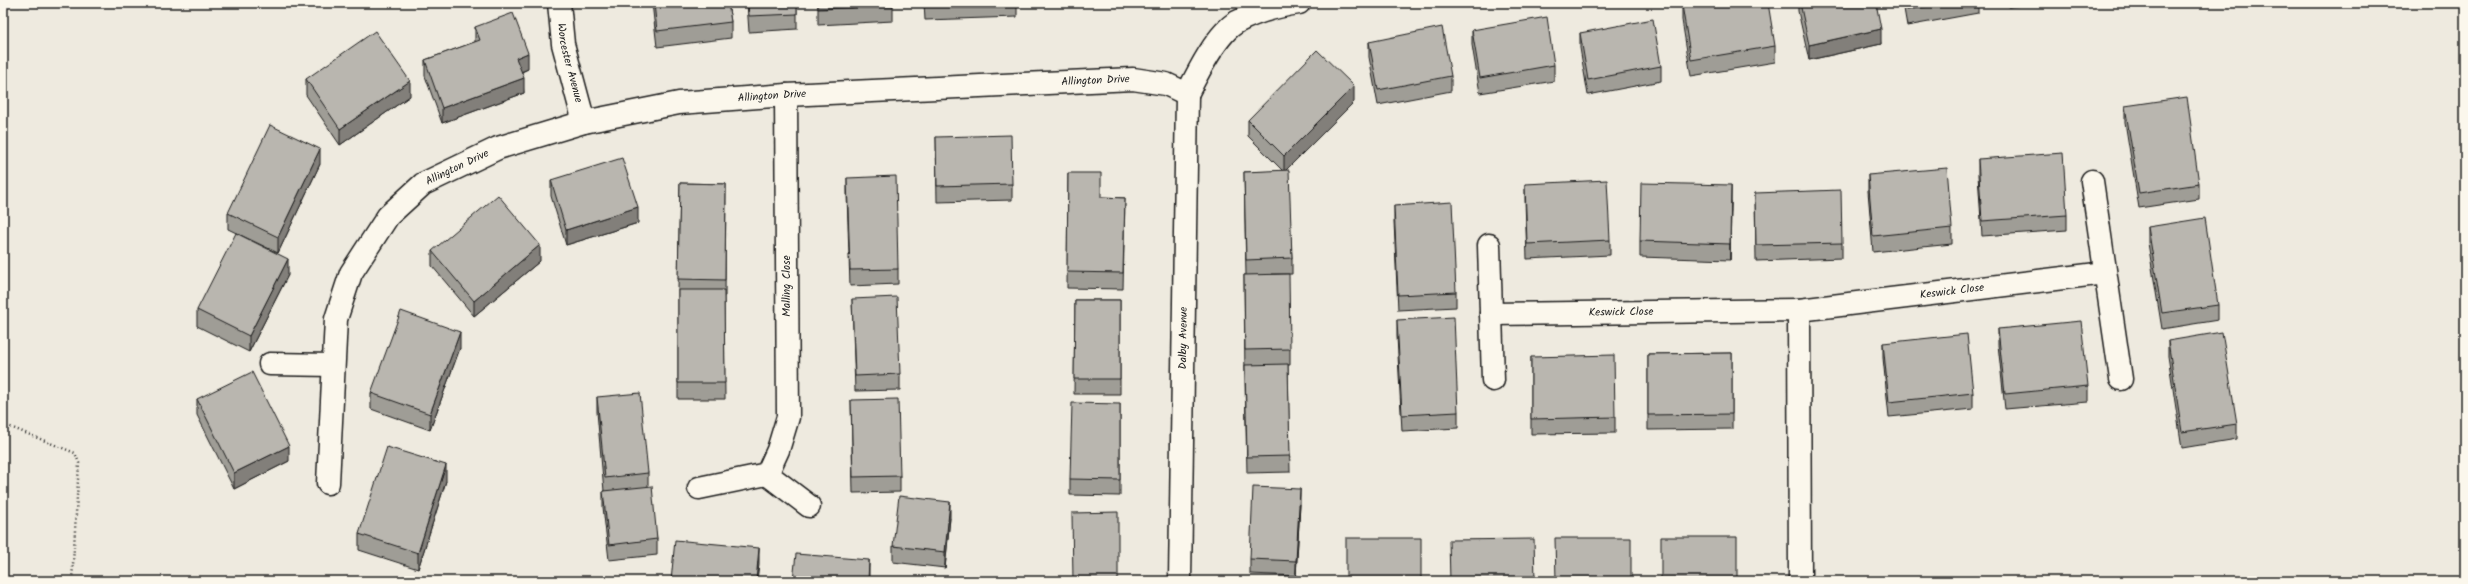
<svg xmlns="http://www.w3.org/2000/svg" width="2468" height="584" font-family="Kalam,sans-serif">
  <rect width="100%" height="100%" fill="#eeeadf"/>
  <filter id="ink" filterUnits="userSpaceOnUse"><feTurbulence type="fractalNoise" baseFrequency=".025" numOctaves="2"/><feDisplacementMap in="SourceGraphic" scale="8" xChannelSelector="R" yChannelSelector="G"/><feConvolveMatrix kernelMatrix="1 2 1 2 8 2 1 2 1" color-interpolation-filters="sRGB"/></filter>
  <g filter="url(#ink)">
    <g fill="none" stroke-linecap="round" stroke-linejoin="round">
      <g stroke="#1c1c1c" stroke-width="25">
        <g id="minor">
          <path id="s1" d="M559,3L563,44L584,122"/>
          <path d="M2092,181L2121,379"/>
          <path d="M1489,245L1493,380"/>
          <path id="s2" d="M1799,310L2105,273"/>
          <path id="s3" d="M1491,314L1799,310L1800,581"/>
          <path d="M270,364L333,365"/>
          <path d="M767,474L809,506"/>
          <path id="s4" d="M328,483L336,319L351,273L388,216L423,184L498,148L584,122L679,103L786,95L1133,79L1166,84L1187,94C1197,74 1217,33 1237,22C1256,12 1278,6 1299,3"/>
          <path d="M699,488L767,474L778,450L788,417L786,95"/>
          <path id="s5" d="M1180,581L1187,94"/>
        </g>
      </g>
      <path stroke="#1c1c1c" stroke-width="2.5" stroke-dasharray="1 3" stroke-linecap="butt" d="M3,424L75,453L79,463L72,581"/>
      <use href="#minor" stroke="#fbf7ec" stroke-width="22"/>
    </g>
    <path fill="#9f9d96" stroke="#1c1c1c" d="M652,3H728L731,22V38L657,47Z
      M747,3H797V29L749,32Z
      M818,3H893V21L818,25Z
      M924,3H1017V17L925,20Z
      M1026,3H1052L1026,4Z
      M1798,3H1876L1881,44L1809,60L1798,11Z
      M1903,3H1978V13L1907,26Z
      M2008,3H2036L2009,7Z
      M1682,5L1775,46V62L1691,76L1682,20Z
      M475,27L528,69L522,72L524,93L442,123L425,76V60L475,42Z
      M1472,30L1554,65V81L1480,93L1472,45Z
      M1580,33L1661,66V81L1588,95L1580,48Z
      M1369,42L1451,76V91L1378,105L1369,57Z
      M306,79L410,96L340,145L306,95Z
      M1354,102L1286,170L1292,258V274H1272L1290,349V365H1288L1290,472L1247,473L1245,381L1244,275H1246L1244,172L1283,171L1248,136V120Z
      M2125,106L2199,184V199L2139,208L2125,122Z
      M936,137L1012,184V200L937,202Z
      M1978,159L2067,215V230L1982,236L1978,175Z
      M320,164L278,253L228,229V213Z
      M1068,173L1101,197L1125,198L1123,289L1067,288Z
      M1868,175L1952,228V244L1873,252L1868,191Z
      M847,178L898,269V284L850,286L847,194Z
      M551,180L638,223L566,245L551,196Z
      M680,183L726,184L725,296H724L725,399H678V290Z
      M1525,184L1610,240V255L1527,259L1525,200Z
      M1755,193L1842,243V258L1756,261Z
      M1731,201L1730,260L1640,257V241Z
      M1394,206L1456,292V307L1398,310L1394,221Z
      M2148,227L2218,305V320L2162,329L2148,243Z
      M432,251L540,261L474,316L432,266Z
      M288,275L249,352L197,326V310Z
      M852,299L900,374V390L855,391Z
      M1075,300H1120V394H1074Z
      M1397,320L1458,412V428L1402,431L1397,336Z
      M1998,329L2088,386V402L2005,409L1998,345Z
      M2168,341L2237,424V439L2182,448L2168,356Z
      M1883,343L1973,393V409L1889,417L1883,358Z
      M460,348L430,430L371,409V393Z
      M1732,353V429L1648,430V354Z
      M1531,357L1615,417V433L1531,434Z
      M597,397L648,473V487L657,539V555L609,560L603,507V491H604L597,412Z
      M197,399L289,461L234,489L197,415Z
      M851,400L900,476V492L853,493Z
      M1120,404V496L1070,495V479Z
      M446,481L418,569L359,550V534Z
      M1300,504L1296,576L1250,574V559Z
      M950,518L945,568L893,562V546Z"/>
    <path fill="#827f7a" stroke="#1c1c1c" d="M2167,3H2178L2167,6Z
      M1881,29V44L1809,60V45Z
      M528,53V69L516,74V58Z
      M524,78V93L442,123V108Z
      M410,81V96L340,145V129Z
      M1354,86V102L1284,172V156Z
      M320,149V164L278,253V237Z
      M1731,185V201L1730,260V244Z
      M638,207V223L566,245V230Z
      M540,245V261L474,316V301Z
      M288,259V275L249,352V336Z
      M460,332V348L430,430V414Z
      M289,446V461L234,489V473Z
      M446,465V481L418,569V553Z
      M1300,489V504L1296,576V561Z
      M950,502V518L945,568V552Z
      M759,548V564L757,581H756Z
      M869,560V581H868Z"/>
    <path fill="#b9b6af" stroke="#1c1c1c" d="M654,3H728L731,22L657,31Z
      M748,3H797V14L749,16Z
      M818,3H893V6L818,9Z
      M924,3H982L925,5Z
      M1691,3H1768L1775,46L1691,60L1682,5Z
      M1800,3H1876L1881,29L1809,45Z
      M1906,3H1947L1907,10Z
      M513,13L528,53L516,58L524,78L442,108L425,60L480,40L475,27Z
      M1547,17L1554,65L1480,78L1472,30Z
      M1653,19L1661,66L1588,80L1580,33Z
      M1442,27L1451,76L1378,90L1369,42Z
      M375,31L410,81L340,129L306,79Z
      M1317,50L1354,86L1284,156L1248,120Z
      M2187,97L2199,184L2139,193L2125,106Z
      M270,125L320,149L278,237L228,213Z
      M1011,135L1012,184L937,186L936,137Z
      M2063,153L2067,215L1982,221L1978,159Z
      M622,158L638,207L566,230L551,180Z
      M1947,168L1952,228L1873,236L1868,175Z
      M1289,170L1292,258L1246,260L1244,172Z
      M1068,173H1101V197L1125,198L1123,273L1067,272Z
      M896,176L898,269L850,270L847,178Z
      M1607,180L1610,240L1527,244L1525,184Z
      M680,183L726,184L725,280L678,279Z
      M1641,183L1731,185L1730,244L1640,241Z
      M1841,190L1842,243L1756,245L1755,193Z
      M498,195L540,245L474,301L432,251Z
      M1452,202L1456,292L1398,295L1394,206Z
      M2205,218L2218,305L2162,313L2148,227Z
      M236,233L288,259L249,336L197,310Z
      M1289,274L1290,349L1245,350L1244,275Z
      M678,290H724L725,383H678Z
      M897,297L900,374L855,376L852,299Z
      M1075,300H1120V379H1074Z
      M401,311L460,332L430,414L371,393Z
      M1454,317L1458,412L1402,415L1397,320Z
      M2081,321L2088,386L2005,394L1998,329Z
      M2222,332L2237,424L2182,432L2168,341Z
      M1967,334L1973,393L1889,402L1883,343Z
      M1732,353V414L1648,415V354Z
      M1614,355L1615,417L1531,419V357Z
      M1288,364L1290,456L1247,457L1245,365Z
      M252,372L289,446L234,473L197,399Z
      M640,393L648,473L605,478L597,397Z
      M898,399L900,476L853,477L851,400Z
      M1072,403L1120,404V480L1070,479Z
      M387,447L446,465L418,553L359,534Z
      M652,486L657,539L609,545L603,491Z
      M1253,487L1300,489L1296,561L1250,559Z
      M899,496L950,502L945,552L893,546Z
      M1118,512V581H1073L1072,513Z
      M1661,537H1737V581H1661Z
      M1346,538H1421V581H1346Z
      M1555,538H1631V581H1556Z
      M1534,539L1535,581H1450L1449,540Z
      M675,540L759,548L756,581H671Z
      M796,554L869,560L868,581H793Z"/>
  </g>
  <g text-anchor="middle" dominant-baseline="central" stroke-width="3" stroke-linejoin="round" paint-order="stroke">
    <g font-size="11" fill="#1c1c1c" stroke="#fbf7ec">
      <text stroke="none"><textPath href="#s1" startOffset="61">Worcester Avenue</textPath></text>
      <text stroke="none"><textPath href="#s4" startOffset="1015">Allington Drive</textPath></text>
      <text stroke="none"><textPath href="#s4" startOffset="691">Allington Drive</textPath></text>
      <text stroke="none"><textPath href="#s4" startOffset="366">Allington Drive</textPath></text>
      <text transform="translate(787 286) rotate(-90)">Malling Close</text>
      <text stroke="none"><textPath href="#s2" startOffset="154">Keswick Close</textPath></text>
      <text stroke="none"><textPath href="#s3" startOffset="130">Keswick Close</textPath></text>
      <text stroke="none"><textPath href="#s5" startOffset="243">Dalby Avenue</textPath></text>
    </g>
  </g>
  <rect width="2468" height="584" fill="none" stroke="#fbf7ec" stroke-width="16"/>
  <rect x="8" y="8" width="2452" height="568" fill="none" stroke="#1c1c1c" stroke-width="1.5" filter="url(#ink)"/>
</svg>
